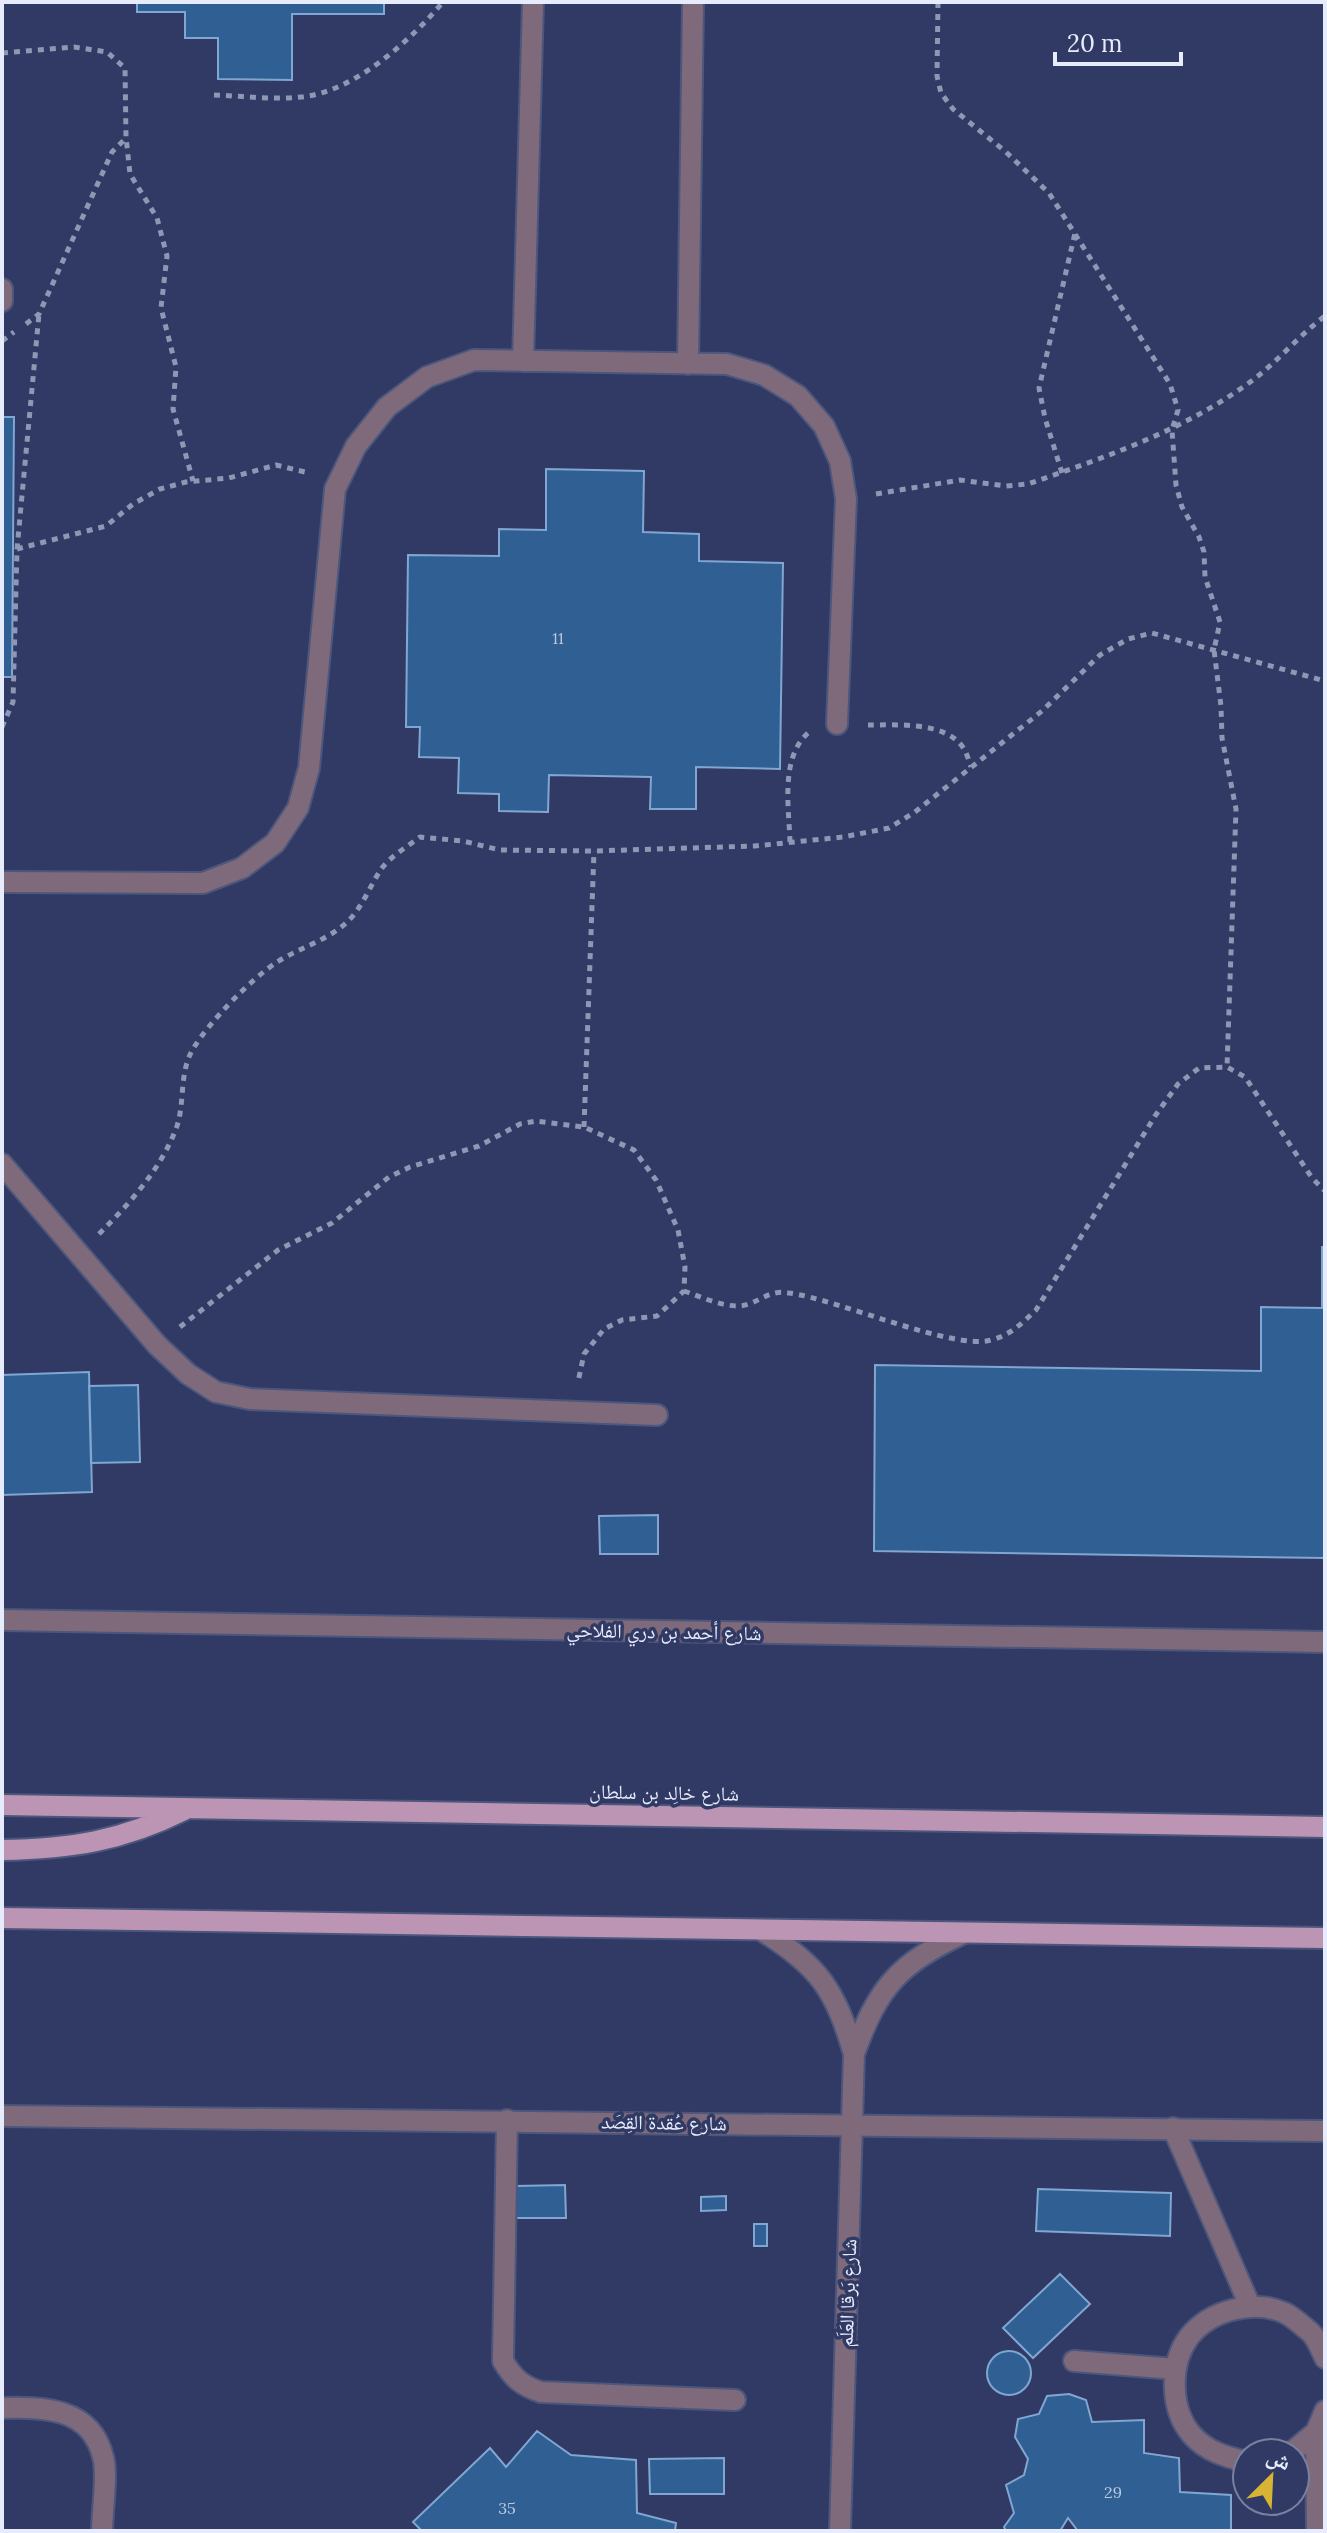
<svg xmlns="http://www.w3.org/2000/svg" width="1327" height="2533" font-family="Lora,'Noto Naskh Arabic',serif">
  <rect width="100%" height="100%" fill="#303a64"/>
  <path fill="#2f5f93" stroke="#81a6d1" stroke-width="2" d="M137,2H384V14H292V80L218,79V38H185V12H137Z
    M2,417H14L12,677H2Z
    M546,469L644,471L643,532L699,534V561L783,563L780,769L696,767V809H650L651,777L549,775L548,812L499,811V794L458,793L459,758L419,757L420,727H406L408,555L499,556V529L546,530Z
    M1322,1247H1325V1558L874,1551L875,1365L1261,1371V1307L1322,1308Z
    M89,1372L92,1492L2,1495V1375Z
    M138,1385L140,1462L91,1463L89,1386Z
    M658,1515V1554H600L599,1516Z
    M565,2185L566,2218H516V2186Z
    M1038,2189L1171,2193L1170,2236L1036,2231Z
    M726,2196V2210L701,2211V2197Z
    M754,2224H767V2246H754Z
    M1060,2274L1090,2304L1033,2358L1003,2328Z
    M987 2373a22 22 0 1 1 44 0a22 22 0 1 1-44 0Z
    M1069,2394L1086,2400L1092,2422L1144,2420V2453L1179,2458L1180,2492L1231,2495V2531H1078L1068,2518L1060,2531H1006L1004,2527L1014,2513L1006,2485L1024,2475L1028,2459L1015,2437L1018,2419L1039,2414L1047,2396Z
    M537,2431L571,2455L636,2460L637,2513L676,2523L675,2531H422L413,2522L490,2448L506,2467Z
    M724,2458V2494H650L649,2459Z"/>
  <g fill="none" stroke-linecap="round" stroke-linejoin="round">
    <g stroke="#4d567c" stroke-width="24">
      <path id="service" d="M2,289V301
        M523,361L533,2
        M688,364L693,2
        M2,882L203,883L242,868L275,843L298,808L309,768L335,489L356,446L387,407L427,377L474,360L727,364L764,375L798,396L824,426L840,461L846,499L837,724
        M2,1164L157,1345L188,1374L216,1392L250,1399L657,1415
        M507,2120L503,2361C513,2378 522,2386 541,2392L735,2400
        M1173,2128L1250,2306
        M1074,2361L1175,2369
        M2,2408C43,2407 91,2407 103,2457C108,2473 102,2512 102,2531
        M1316,2432L1317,2531
        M1291,2453L1316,2432L1325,2411
        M1247,2462C1227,2457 1207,2452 1192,2435C1170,2410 1169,2364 1189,2337C1210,2310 1254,2299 1285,2313C1293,2317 1303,2326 1310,2332C1317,2338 1321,2350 1325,2358"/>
    </g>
    <g stroke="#4d567c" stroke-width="24">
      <path id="minor" d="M2,1620L1325,1642
        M761,1930C819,1966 835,1989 854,2054L840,2531
        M854,2054C878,1987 899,1963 964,1933
        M2,2116L1325,2131"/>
    </g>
    <g stroke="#4d567c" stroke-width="24">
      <path id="primary" d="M2,1805L1325,1827
        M2,1850C70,1849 122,1841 184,1810
        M2,1918L1325,1938"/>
    </g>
    <path stroke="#9097b4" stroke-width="5" stroke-dasharray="6 6" stroke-linecap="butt" d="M938,2L937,76L941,93L953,109L1006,152L1049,193L1170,384L1178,410L1172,430L1176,485L1182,507L1199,537L1204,552L1205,577L1220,622L1214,650L1221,706L1222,738L1236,809L1227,1067
      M2,53L74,47L107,52L125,68L126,137L130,174L157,218L167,256L161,308L176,367L173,409L193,481
      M214,95C243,96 273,100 301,97C354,92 410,41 443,2
      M26,324L39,314L112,152L126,138
      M2,341L14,332
      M1062,473L1045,418L1039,388L1075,233
      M876,494L960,480L1006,486L1028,484C1103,458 1180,432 1246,385C1275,365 1297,337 1325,316
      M17,549L106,526L133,504L160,489L186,482L229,478L276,465L309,473
      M868,725C896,725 947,721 964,749C967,754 969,761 971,767
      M2,727L13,702L17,549L39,314
      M790,842C789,808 780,758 808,733
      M584,1127L594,851
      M99,1234C130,1203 162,1168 177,1126C185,1102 179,1072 193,1049C210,1021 250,980 277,962C299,948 326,941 346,923C362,909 370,885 382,868C391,856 408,846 420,837L463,841L500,850L594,851L755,846L843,837L889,828L915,812L1042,711L1100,655L1128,639L1152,633L1325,681
      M684,1291C702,1297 730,1311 749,1304C764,1298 772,1290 789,1293C837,1299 954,1351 991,1340C1011,1335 1022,1323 1036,1310L1155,1116L1178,1084L1199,1068L1227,1067L1245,1077L1312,1178L1325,1191
      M180,1327L278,1250L332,1223L389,1177L410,1167L479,1146L520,1124L536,1121L584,1127L634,1150L656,1180L678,1230L685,1267L684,1291L657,1316L622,1320L604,1329L584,1354L578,1382"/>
    <use href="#service" stroke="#7e6a7a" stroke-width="20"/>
    <use href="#minor" stroke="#7e6a7a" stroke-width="20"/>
    <use href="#primary" stroke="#bc95b5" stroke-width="20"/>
  </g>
  <g text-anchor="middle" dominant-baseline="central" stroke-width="7" stroke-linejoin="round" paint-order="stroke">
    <g font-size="16" fill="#b9c9e2">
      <text x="558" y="638">11</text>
      <text x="1113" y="2492">29</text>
      <text x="507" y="2508">35</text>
    </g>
    <g font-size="20" fill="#e7ecfc" stroke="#303a64">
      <text transform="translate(664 1631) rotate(1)">شارع أحمد بن دري الفلاحي</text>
      <text transform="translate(664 1792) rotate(1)">شارع خالِد بن سلطان</text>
      <text transform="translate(664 2122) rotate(1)">شارع عُقدة القِصَد</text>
      <text transform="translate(847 2293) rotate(-88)">شارع بَرقا العَلَم</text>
    </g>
  </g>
  <rect width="1327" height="2533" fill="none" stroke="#e7ecfc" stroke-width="8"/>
  <g transform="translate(1271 2477) rotate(24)"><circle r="38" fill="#303a64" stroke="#7981a1" stroke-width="2"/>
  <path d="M0-6L14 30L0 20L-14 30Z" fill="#d9b434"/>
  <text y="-12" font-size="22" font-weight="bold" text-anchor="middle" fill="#e7ecfc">ش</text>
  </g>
  <path d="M1055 52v12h126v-12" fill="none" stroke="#e7ecfc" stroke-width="4"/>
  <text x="1067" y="52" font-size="24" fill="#e7ecfc" stroke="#303a64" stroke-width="6" paint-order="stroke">20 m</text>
</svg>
